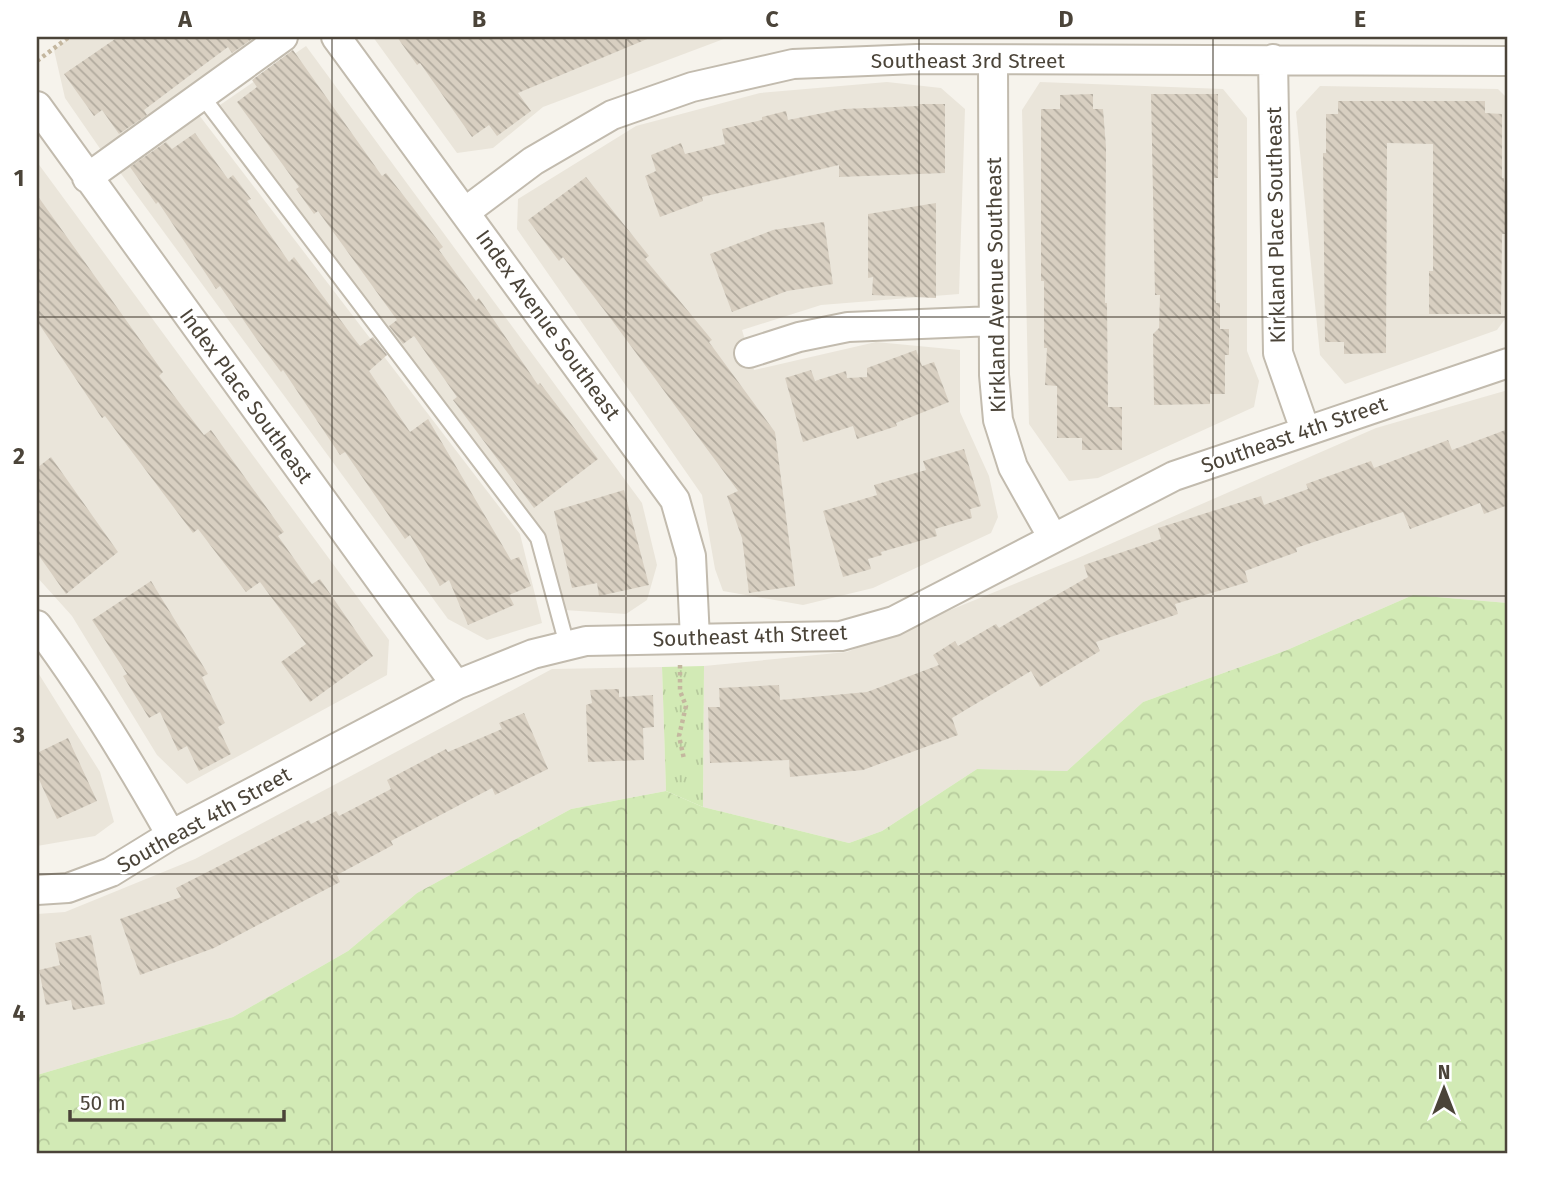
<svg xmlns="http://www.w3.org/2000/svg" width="1545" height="1191" font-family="'Fira Sans',sans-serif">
  <defs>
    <pattern id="forest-crowns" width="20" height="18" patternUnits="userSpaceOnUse" patternTransform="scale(1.75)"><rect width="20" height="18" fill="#d2eab5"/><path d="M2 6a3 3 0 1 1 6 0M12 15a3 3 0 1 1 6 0" fill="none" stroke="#b6ca9c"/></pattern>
    <pattern id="park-tufts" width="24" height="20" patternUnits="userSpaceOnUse" patternTransform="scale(1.75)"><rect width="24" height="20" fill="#d2eab5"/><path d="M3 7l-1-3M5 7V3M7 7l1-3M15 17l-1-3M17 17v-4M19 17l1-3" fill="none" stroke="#b6ca9c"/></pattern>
    <pattern id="building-back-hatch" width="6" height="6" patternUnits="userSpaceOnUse" patternTransform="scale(1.75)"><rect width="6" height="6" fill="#d8cfc1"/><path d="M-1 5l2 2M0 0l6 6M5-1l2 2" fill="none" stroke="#b1aa9e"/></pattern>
  </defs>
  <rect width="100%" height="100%" fill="#f6f3ec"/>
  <path fill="#eae5da" d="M70,37H258L101,150L65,98L54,50Z
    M373,37H729L543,107L493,148L457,153Z
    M306,46L642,503L657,565L647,600L626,614L564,610L547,540L220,105Z
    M887,82L941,88L965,109L959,294L821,305L742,330L754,370L876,342L960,350V412L989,476L998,517L991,533L873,588L803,605L723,591L715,569L702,495L517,229L518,199L636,126L760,93Z
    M1040,82L1223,89L1247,118V351L1259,381L1254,407L1098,478L1069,481L1029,424L1022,110Z
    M1320,86L1498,89L1508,99V315L1497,330L1345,384L1320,355L1296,112Z
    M199,115L520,534L542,623L487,640L448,619L119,171Z
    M37,162L389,640L387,675L187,784L157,755L72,616L37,577Z
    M1508,390V603L1413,595L1287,650L1143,702L1067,771L977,769L882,831L849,843L703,807L704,666L847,652L1078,558L1376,428Z
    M662,667L666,791L571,809L417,893L348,951L233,1017L37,1075V914L65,912L195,859L552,669Z
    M37,671L100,772L114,822L95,836L37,846Z"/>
  <path fill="url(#forest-crowns)" d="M1413,595L1508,603V1154H37V1075L233,1017L348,951L417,893L571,809L666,791L703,807L849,843L882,831L977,769L1067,771L1143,702L1287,650Z"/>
  <path fill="url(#park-tufts)" d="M704,666L703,807L666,791L662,667Z"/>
  <path fill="url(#building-back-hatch)" d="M118,37H255L232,53L228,47L201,67L144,110L147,115L119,134L102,110L94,116L64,74Z
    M397,37H652L518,93L531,111L497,136L489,125L472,137L420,63L417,65Z
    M293,50L382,176L386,173L417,213L443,247L439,250L476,301L479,298L538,385L540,383L598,459L534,508L453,400L457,397L414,336L403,344L389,326L397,320L318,211L314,214L296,189L299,187L237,102L257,87L252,80Z
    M1093,94V109H1103L1106,147L1105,303H1107L1108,407H1122V450H1082V438H1057V386L1045,385L1047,348H1044V281H1041V109H1060V95Z
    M1151,94H1218V178H1214L1216,303H1220V329H1229V355H1225V394H1210V404L1154,405L1153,334L1159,328L1160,295H1155Z
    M1338,101H1485V113L1502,114V178H1504L1508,234H1502L1501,314H1429V271H1433V144L1387,143L1386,353L1344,354V342H1325L1323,153H1326V114H1338Z
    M919,104H945V173L839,177V165L702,197L703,201L660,217L645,176L656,171L651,155L681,143L685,154L725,144L722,129L762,120V117L786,111L788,120L843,109L919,106Z
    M195,133L228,179L233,175L251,199L247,201L289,262L294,257L356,341L360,346L373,337L387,355L369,371L410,432L428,419L511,560L519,557L531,586L509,595L514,605L468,625L449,580L440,586L410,535L405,539L345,452L340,455L283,370L281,372L255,337L220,286L216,289L158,202L156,204L130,167L166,142L172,149Z
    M586,177L649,256L645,259L712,340L709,342L775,432L795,586L749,593L742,538L727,496L738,491L608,315L563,257L559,261L528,220Z
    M37,195L163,372L159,376L204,435L211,430L284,532L278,536L312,584L320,579L373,656L310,702L281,662L306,644L260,582L246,592L198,529L193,533L105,416L102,418L37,321Z
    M936,203V298L872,295L873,277L868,278V214Z
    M824,222L833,284L787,291L732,312L710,254L773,230Z
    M916,350L922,366L934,362L949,402L896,423L897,426L857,439L853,426L803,442L785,378L811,370L815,381L846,371L847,378L867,377V368Z
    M1508,429V505L1484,514L1480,503L1410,529L1403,512L1296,548L1297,552L1245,571L1248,582L1175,604L1178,614L1096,642L1100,651L1040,687L1031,671L952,718L958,735L863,770L790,777L789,760L710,763L708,707H720L719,688L779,685L780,700L867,692L939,665L933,655L955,641L958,646L996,624L999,628L1088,577L1084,565L1161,539L1158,528L1261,496L1264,505L1308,489L1306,484L1371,461L1374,468L1448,440L1452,450Z
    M964,449L981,506L970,509L972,518L935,529L937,536L881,552L882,555L868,559L871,569L843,577L823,511L877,495L874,485L926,470L923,461Z
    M51,457L118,552L66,594L37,553V468Z
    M624,490L649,585L599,596L597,583L572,588L554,511Z
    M151,581L208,674L202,677L225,723L218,727L231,754L199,771L187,746L178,751L160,712L149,718L123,676L127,674L92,620Z
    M619,689V697L653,695L654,727L643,728L644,760L588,762L586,705L592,703L590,690Z
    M524,713L548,769L495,795L492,788L391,841L393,845L337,875L340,882L214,948L140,975L120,919L181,897L176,888L309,820L311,824L336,811L339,816L391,789L387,780L446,749L448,752L502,729L499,723Z
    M68,738L97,801L57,819L37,775V753Z
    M91,935L105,1004L73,1010L71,1000L46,1005L39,970L60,965L55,943Z"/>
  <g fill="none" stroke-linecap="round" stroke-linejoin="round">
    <g stroke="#c2bbae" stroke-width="18">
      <path id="service" d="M202,96L538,538L567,645"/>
    </g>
    <g stroke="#c2bbae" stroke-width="32">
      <path id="minor" d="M336,37L675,500L691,556L695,639
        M1273,59L1278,353L1305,430
        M993,60L994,375L998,420L1013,467L1053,538
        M37,106L456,685
        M87,178L283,37
        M465,212L533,161L612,115L692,87L793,64L917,59L1508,61
        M749,353L799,337L848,327L994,321
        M37,625C87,692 130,762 171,835
        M37,890L68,888L111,872L171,835L456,685L533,654L586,641L841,636L894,621L1174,476L1508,363"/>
    </g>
    <path stroke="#c4b79f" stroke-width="4.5" stroke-dasharray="3.5 3.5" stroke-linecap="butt" d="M37,61L69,37
      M680,665V691L686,706L679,736L684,759"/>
    <use href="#service" stroke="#fff" stroke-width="14"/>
    <use href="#minor" stroke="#fff" stroke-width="28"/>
  </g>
  <path fill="none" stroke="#4b4439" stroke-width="2" stroke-opacity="0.55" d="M332,37V1154M626,37V1154M919,37V1154M1213,37V1154M37,317H1508M37,596H1508M37,874H1508"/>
  <g text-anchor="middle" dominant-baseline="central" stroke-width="5" stroke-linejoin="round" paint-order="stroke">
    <g font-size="21" fill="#4b4439" stroke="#fff">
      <text x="968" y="61">Southeast 3rd Street</text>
      <text transform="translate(1276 225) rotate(-91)">Kirkland Place Southeast</text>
      <text transform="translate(996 285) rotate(-91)">Kirkland Avenue Southeast</text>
      <text transform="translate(548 325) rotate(54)">Index Avenue Southeast</text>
      <text transform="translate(246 396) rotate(54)">Index Place Southeast</text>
      <text transform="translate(1294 435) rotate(-19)">Southeast 4th Street</text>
      <text transform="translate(750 636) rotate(-2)">Southeast 4th Street</text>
      <text transform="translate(204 820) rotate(-29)">Southeast 4th Street</text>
    </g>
  </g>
  <rect width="1545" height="1191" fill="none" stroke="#ffffff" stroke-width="77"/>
  <g transform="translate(1444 1089)" stroke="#ffffff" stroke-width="5" paint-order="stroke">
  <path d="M0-5L12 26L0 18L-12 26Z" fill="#4b4439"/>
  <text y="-10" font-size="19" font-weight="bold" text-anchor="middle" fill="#4b4439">N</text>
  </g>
  <path d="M70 1110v10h214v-10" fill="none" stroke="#4b4439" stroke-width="3.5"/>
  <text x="80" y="1110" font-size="21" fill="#4b4439" stroke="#ffffff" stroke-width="5" paint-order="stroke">50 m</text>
  <rect x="38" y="38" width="1468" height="1114" fill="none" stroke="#4b4439" stroke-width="2.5"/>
  <g font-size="23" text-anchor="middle" font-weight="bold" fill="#4b4439">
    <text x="185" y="27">A</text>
    <text x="479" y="27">B</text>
    <text x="772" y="27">C</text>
    <text x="1066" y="27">D</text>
    <text x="1360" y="27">E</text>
    <text x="19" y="186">1</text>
    <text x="19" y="464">2</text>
    <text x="19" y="743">3</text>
    <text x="19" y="1021">4</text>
  </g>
</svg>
